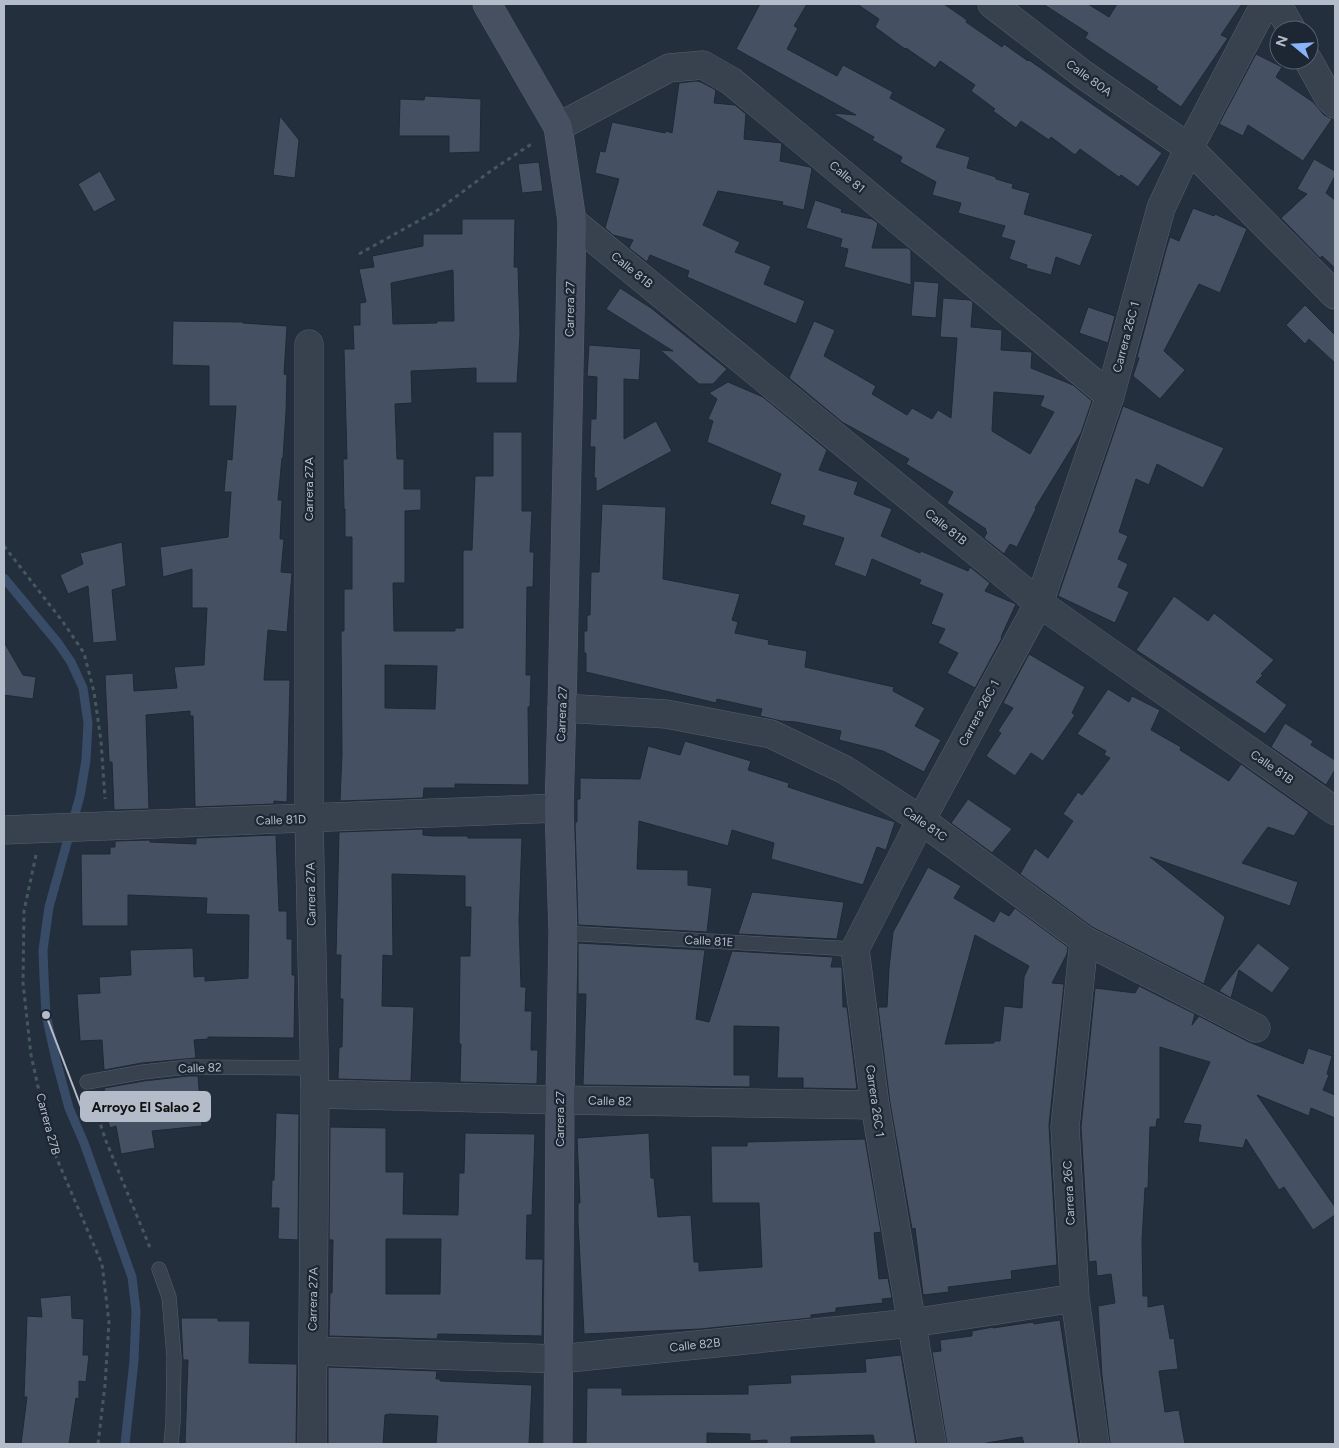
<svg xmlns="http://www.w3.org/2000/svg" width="1339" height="1448" font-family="Figtree,sans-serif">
  <rect width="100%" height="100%" fill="#242f3e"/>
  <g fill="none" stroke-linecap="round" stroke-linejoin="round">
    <path stroke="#394c67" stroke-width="9" d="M4,578L58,643L71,662L83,688L88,723L86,760L80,796L49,907L43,950L44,977L46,1015L56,1060L69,1108L84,1143L132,1277L136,1311L134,1361L125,1444"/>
  </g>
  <path fill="#455162" stroke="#1f2835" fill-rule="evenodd" d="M760,4H807L794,26L798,28L787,49L837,76L843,65L893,92L890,98L946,129L936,147L970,157L967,168L996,177V179L1013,184L1012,188L1030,193L1024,214L1093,234L1080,266L1056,257L1051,275L1026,268L1027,265L1009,259L1015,241L1001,237L1005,226L958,213L961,203L932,195L936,182L900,162L902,157L872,140L874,137L832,113L856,115L736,49Z
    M857,4H944L967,20L966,22L1002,47L1004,44L1028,61L1029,60L1162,153L1138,187L1121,175L1119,177L1080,149L1075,155L1051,137L1049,140L1021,121L1016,128L993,111L995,109L971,91L975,85L940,61L935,68L906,48L905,49L875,27L879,19Z
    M1043,4H1088L1109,17L1117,4H1242L1221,35L1228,38L1181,107L1156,89L1158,87L1085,38L1088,33Z
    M1256,54L1282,67L1276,77L1313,102L1324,115L1332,119L1303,161L1248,125L1243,136L1219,124Z
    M696,81L701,82L716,90L714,103L735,105L746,114L744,139L782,143L780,161L810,167L812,169L804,210L782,205L783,202L718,191L703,225L740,242L735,252L771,266L764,284L805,301L796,324L687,277L689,271L650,255L647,262L629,248L633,240L613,235L605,228L619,179L595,173L600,151L605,152L612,122L665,133L666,131L672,133L679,83Z
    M425,96L481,99L480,152L449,153V136H399L400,99L424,100Z
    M280,116L299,140L295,178L273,175Z
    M1314,159L1335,171V176L1326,193L1335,200V268L1322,256L1320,258L1281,218L1307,194L1297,189Z
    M539,162L543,191L522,193L518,164Z
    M100,171L116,200L94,212L78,184Z
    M815,200L842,209L841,212L872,219L878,223L872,248H908L911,251V285L844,267L848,249L840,247L842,239L806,228Z
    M1193,208L1214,216L1215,214L1247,229L1220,293L1199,284L1164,351L1185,370L1160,399L1133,376L1139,358L1137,357L1167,246L1170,237L1179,241Z
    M462,219H515L514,267H518L520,334L517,383H476V368L411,371L412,403L395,404L397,459H404V489H421V510L405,511V583H393L394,631H455V628H463V550H472L475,476H493V432H522V511H532L530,552H534L533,587H527L526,675H531L530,707H528L529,785L455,784V788H424L423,798L340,801L342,754L341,631H344V589H352V537H345V509H344L343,459H347L344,349H354L353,325H360V303L366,302L359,269L374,267L372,256L423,246V234H462ZM453,270L454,321H437V323L393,324L391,283ZM385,665L437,666L435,709L385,708Z
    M914,281L939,283L936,318L911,316Z
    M620,288L651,308L727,369L713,384H699L660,350L673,351L606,309Z
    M943,298L970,300L973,302L971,327L1002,330L1001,350L1032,352L1031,368L1073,385L1092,401L1081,433L1035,508L1036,509L1017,547L1010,544L1004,554L984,538L987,532L985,531L986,529L947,503L953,492L906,464L909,459L842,422L789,378L814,321L835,330L824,356L876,386L872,394L907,415L912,408L932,419L938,410L951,418L957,338L940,337ZM994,392L1044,396L1040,406L1054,412L1030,454L992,431Z
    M1305,305L1335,335V363L1309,339L1305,344L1286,325Z
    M1088,307L1115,316L1108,343L1079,333Z
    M173,321L243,322V323L287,326L284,374L287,375L286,412L283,458H282L278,500H282L280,539H284L281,572L292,573L287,632L268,630L264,680H290L287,802L274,801V804L195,807L193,716H190V711L146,715L149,809L114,810L112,762H109L105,675L133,673L134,691L177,688L174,667L204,665L207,608H192V569L163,577L160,547L228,537L231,492H224L227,459L232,460L236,406H209V366L172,365Z
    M589,345L641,349L639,380L624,379V439L656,421L672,451L596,492V478H594L595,447H590L591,419H596L597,377L587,376Z
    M728,382L763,397L827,450L819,470L858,482L854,494L892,509L881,536L920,553L921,551L968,571L970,567L990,583L985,591L1016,604L1001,637L1002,638L975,688L947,673L958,653L938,643L945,629L931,624L943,594L919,584L921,580L872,559L866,577L834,565L844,538L802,525L805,516L770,504L781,474L707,442L713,421L708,419L717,399L709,393Z
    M1123,406L1224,448L1203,488L1157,464L1149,485L1136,479L1119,532L1128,536L1118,559L1128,564L1118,587L1129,592L1115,623L1058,596Z
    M602,504L666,507L663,579L740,594L732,620L738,622L735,633L769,640L768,644L807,651L805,667L894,687L893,691L925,708L915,726L941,740L924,772L883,751L839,740L841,731L796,722L781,721L760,716L762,709L717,699L716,703L586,672V653H584V631H587V615H590L591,572H599Z
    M122,542L126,586L112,590L117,641L93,643L88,586L68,594L60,575L83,564L80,553Z
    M1174,596L1208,621L1214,613L1274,660L1261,674L1263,675L1256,682L1287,705L1265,734L1136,650Z
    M4,642L23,675L36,677L33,699L4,695Z
    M1029,654L1085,687L1072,713L1075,715L1043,761L1031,753L1015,776L986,756L1001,733L998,731L1013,708L1003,703Z
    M1108,689L1129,702L1132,696L1160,710L1151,730L1181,747L1180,750L1229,781L1241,764L1309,812L1294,836L1268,827L1242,863L1298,882L1290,906L1150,857L1225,917L1204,984L1092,927L1020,874L1035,848L1048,858L1073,821L1063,814L1078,792L1082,795L1110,758L1104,755L1106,751L1077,734Z
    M1285,723L1313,741L1311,745L1335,760V770L1326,785L1271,747Z
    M685,741L751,761L748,770L789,783L788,787L895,822L886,850L877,847L863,885L771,859L774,843L732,830L728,846L639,821L637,869L688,870V885L712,888L707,932L578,925L575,822H577V799H580V778L640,779L648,746L680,755Z
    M968,799L1012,829L992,853L951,823Z
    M423,829V835L433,836H468V838H522L519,920L521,987H526L525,1011H532L531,1050H538L537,1084L460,1082L461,1044H459L460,956H470L471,907H465V876L392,874L393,956L383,955L382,1006L414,1007L411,1081L338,1079L339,1047H342L343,999H340L341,955H336L339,832Z
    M276,835L279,911H287V939H292V975H295L294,1038L208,1037V1039L194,1040L196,1058L142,1063L104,1070L102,1040L80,1041L77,994L100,993L99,977L131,975L130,950L193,948L194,977L205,976V981L248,978L249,915L206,914L207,898L128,895V926H82L81,854H110V847H115V841L150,840V842L196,844V838Z
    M928,867L961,886L954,898L994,922L1000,911L1009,916L1015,908L1068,947L1067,954L1052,983L1064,984L1049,1125L1057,1265L1011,1271L1012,1279L948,1287L949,1292L923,1295L915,1228L912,1229L890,1103L878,1007H887L889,968L893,932ZM975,935L1029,966L1024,977L1022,1008L1004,1006L1000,1041H994V1043L945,1044Z
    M752,892L844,902L837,939L738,934Z
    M578,943L705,950L696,1019L709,1022L732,951L833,957L831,967H842L843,1007H847L857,1089L803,1088V1078H777L779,1027L734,1026V1075H750V1087L583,1085L586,994H578Z
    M1258,943L1290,968L1272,993L1239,970L1231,998L1219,991Z
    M1139,986L1195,1014L1192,1025L1199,1016L1249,1042L1303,1064L1308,1048L1332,1056L1327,1074L1329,1075L1323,1090L1335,1095V1118L1311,1108L1309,1116L1257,1095L1335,1207V1215L1313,1230L1284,1187L1279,1190L1246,1139L1243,1148L1198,1142L1201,1125L1183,1123L1210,1062L1160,1047V1119H1157L1156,1127H1150L1148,1188H1145L1142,1240L1143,1296H1148V1307L1164,1304L1170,1339L1174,1338L1178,1369L1159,1371L1165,1412L1179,1410L1185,1444H1110L1102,1376L1098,1306L1115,1303L1111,1274L1097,1276L1096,1261L1089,1262L1081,1127L1095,988L1135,993Z
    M188,1076H198L202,1126L152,1131L155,1148L121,1154L116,1126L110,1128L99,1092L105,1090L104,1088L144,1081Z
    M276,1113L299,1114L298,1240L278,1239L279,1208H271L272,1180H274Z
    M330,1127L386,1128V1172H404L403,1214L458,1215L459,1173H464L465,1133L535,1134L532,1215H527L526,1259H543L542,1336L438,1334L437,1339L329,1336L330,1293H332L333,1240H329ZM386,1239H441L440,1294H386Z
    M649,1133L651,1178H654L658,1217L691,1215L694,1262H699V1271L762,1267L759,1203H712L711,1146H747V1142L865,1139L881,1232L874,1233L879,1279L888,1278L892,1298L882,1299L883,1303L836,1308V1312L811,1315V1318L700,1329L584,1334L578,1222V1203H580L577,1138Z
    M71,1295L72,1318L84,1319L83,1355H89L86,1382L79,1381V1399L76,1398L69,1444H21L27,1397H24L27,1316L42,1317L40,1298Z
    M181,1318H218V1321H250L249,1363L297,1364L296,1444H185L188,1360H183Z
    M1060,1320L1079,1444H1024L1022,1437L981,1444H947L932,1352L941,1351L940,1340L972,1336V1331L993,1327V1328L1033,1322L1034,1324Z
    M901,1355L916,1444H875L873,1435L791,1437V1444H767V1440L750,1441V1434L707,1433V1444H586L587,1388H622V1395L748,1394V1385L791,1383L790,1375L866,1372L865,1359Z
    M328,1367L437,1371L436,1379H440V1381L532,1385L529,1444H436L438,1416L389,1414L385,1415L383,1444H328Z"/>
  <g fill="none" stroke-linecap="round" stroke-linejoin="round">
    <g stroke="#565f6c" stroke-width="15">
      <path id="lane" d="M563,933L855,949
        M87,1082L143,1072L188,1067L315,1068
        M159,1269L169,1297L174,1357L173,1422L171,1444"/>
    </g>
    <g stroke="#565f6c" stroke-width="29">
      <path id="street" d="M992,4L1084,75L1189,148L1335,295
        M1277,4L1292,30
        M1308,60L1329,98L1335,104
        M558,127L669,68L703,65L731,81L1110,396
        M572,221L1039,603L1335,811
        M309,344V819L315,1094L312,1444
        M562,708L666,714L771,734L845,770L921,820L1084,940L1256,1028
        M4,830L559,808
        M1084,940L1065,1127L1075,1298L1095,1444
        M315,1094L560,1100L875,1105
        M313,1351L559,1359L912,1323L1075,1298
        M932,1444L875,1105L855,949L921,820L1039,603L1110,396L1161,208L1189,148L1265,4"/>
    </g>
    <g stroke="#565f6c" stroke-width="29">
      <path id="secondary" d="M487,4L558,127L572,221L562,708L559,808L563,933L560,1100L558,1444"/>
    </g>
    <path stroke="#44595c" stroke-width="3" stroke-dasharray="4 4" stroke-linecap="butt" d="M359,254L438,210L492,170L533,143
      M4,546L63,622L84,653L94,692L101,741L105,799
      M36,855L24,911L23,983L31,1055L51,1145L102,1264L109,1322L105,1385L98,1444
      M93,1102L106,1141L151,1250"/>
    <use href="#lane" stroke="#38414e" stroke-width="14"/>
    <use href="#street" stroke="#38414e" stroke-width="28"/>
    <use href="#secondary" stroke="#465061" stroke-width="28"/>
  </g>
  <g text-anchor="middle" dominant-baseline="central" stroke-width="4.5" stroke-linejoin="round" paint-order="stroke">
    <g font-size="12" fill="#b4bcc9" stroke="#1d2633">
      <text transform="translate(1089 78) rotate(36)">Calle 80A</text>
      <text transform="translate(847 177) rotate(40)">Calle 81</text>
      <text transform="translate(632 270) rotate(39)">Calle 81B</text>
      <text transform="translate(570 309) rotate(-89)">Carrera 27</text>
      <text transform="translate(1126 337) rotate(-75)">Carrera 26C 1</text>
      <text transform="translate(309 489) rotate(-90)">Carrera 27A</text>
      <text transform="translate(946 527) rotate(39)">Calle 81B</text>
      <text transform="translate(979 713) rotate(-62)">Carrera 26C 1</text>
      <text transform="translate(562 714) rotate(-88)">Carrera 27</text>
      <text transform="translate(1272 767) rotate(35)">Calle 81B</text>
      <text transform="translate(281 820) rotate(-2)">Calle 81D</text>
      <text transform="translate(925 824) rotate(35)">Calle 81C</text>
      <text transform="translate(311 894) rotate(-91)">Carrera 27A</text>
      <text transform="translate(709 941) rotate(3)">Calle 81E</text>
      <text transform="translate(200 1068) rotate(-2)">Calle 82</text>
      <text transform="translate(610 1101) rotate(1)">Calle 82</text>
      <text transform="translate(875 1101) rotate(82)">Carrera 26C 1</text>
      <text transform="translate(560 1119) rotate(-90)">Carrera 27</text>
      <text transform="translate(48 1124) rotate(75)">Carrera 27B</text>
      <text transform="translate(1069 1193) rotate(-93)">Carrera 26C</text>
      <text transform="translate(313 1299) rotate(-89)">Carrera 27A</text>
      <text transform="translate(695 1345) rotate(-6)">Calle 82B</text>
    </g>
  </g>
  <path fill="none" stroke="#b4bcc9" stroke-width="2" d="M46 1015L81 1107"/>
  <circle fill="#b4bcc9" stroke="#1d2633" stroke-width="2" cx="46" cy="1015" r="5"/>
  <rect fill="#b4bcc9" stroke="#b4bcc9" stroke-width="2" x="81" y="1092" width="129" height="29" rx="5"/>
  <g font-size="14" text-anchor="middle" font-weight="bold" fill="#111">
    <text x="146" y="1112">Arroyo El Salao 2</text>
  </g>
  <rect width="1339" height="1448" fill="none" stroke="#b4bcc9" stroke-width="10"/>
  <g transform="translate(1294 45) rotate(288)"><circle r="24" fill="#1d2633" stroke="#59626f"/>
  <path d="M0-4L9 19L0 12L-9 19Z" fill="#8ab4f8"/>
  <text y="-8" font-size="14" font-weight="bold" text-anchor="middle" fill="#b4bcc9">N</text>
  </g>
</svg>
